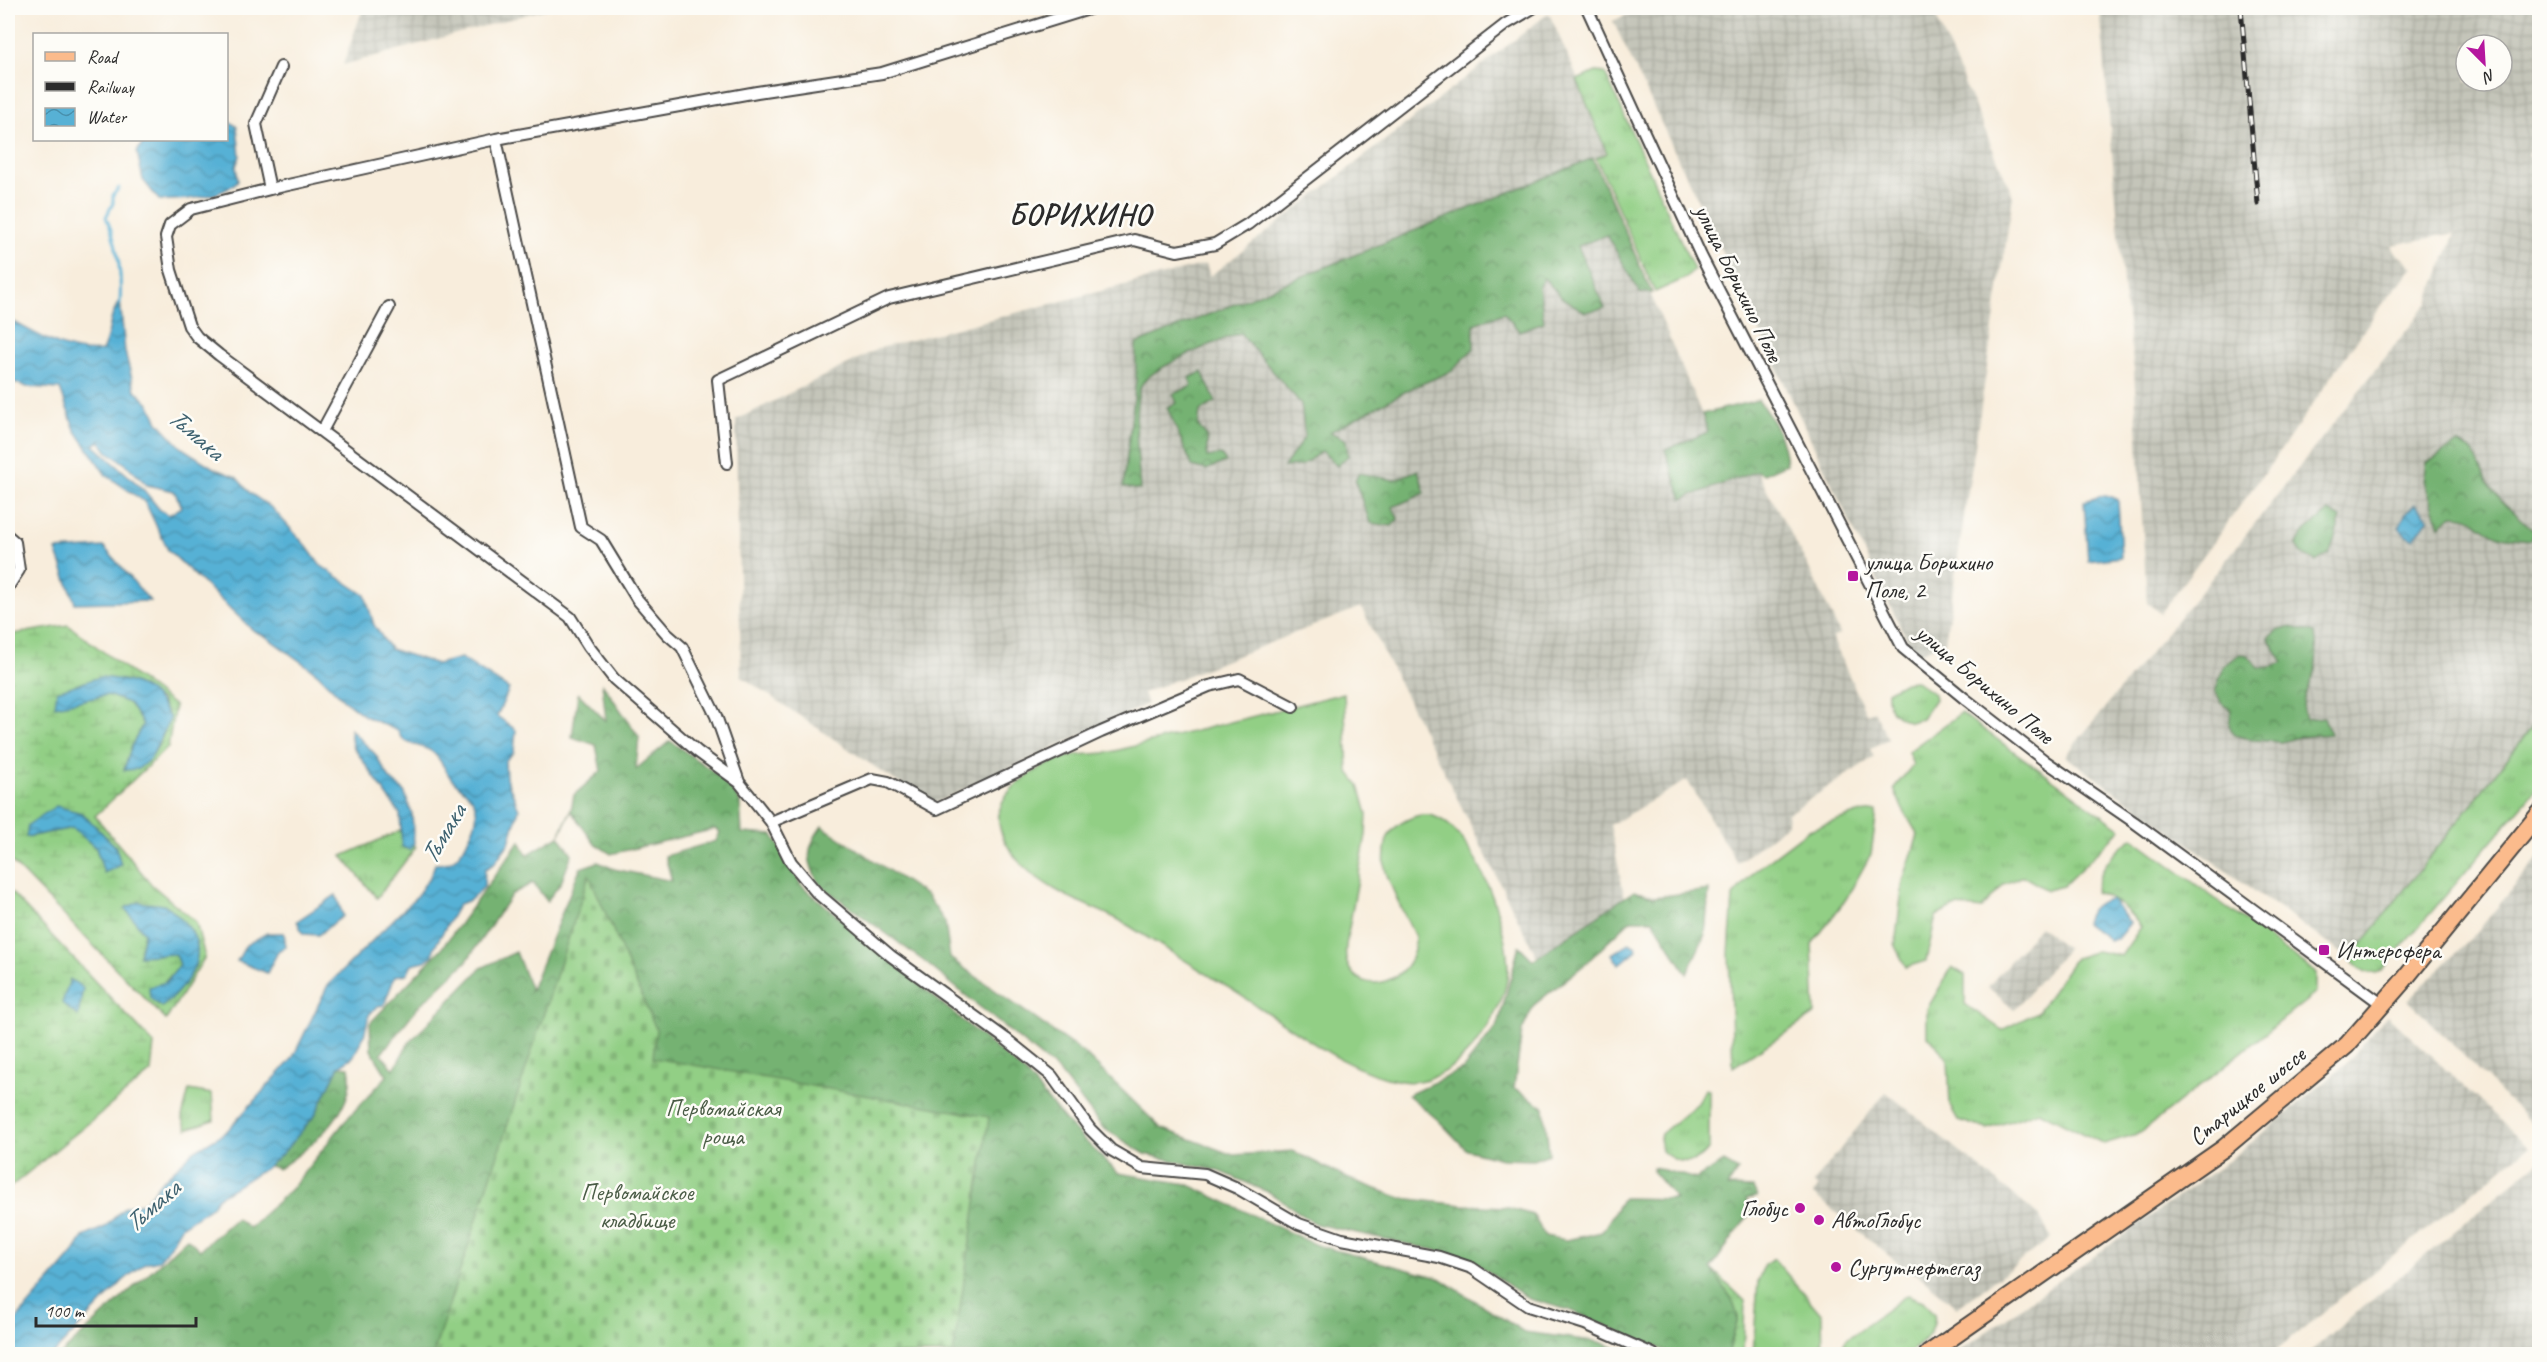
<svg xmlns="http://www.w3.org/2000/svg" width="2547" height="1362" font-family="Caveat,sans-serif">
  <defs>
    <pattern id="industrial-grid" width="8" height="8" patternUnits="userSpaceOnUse" patternTransform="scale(1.5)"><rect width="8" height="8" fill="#c4c5b9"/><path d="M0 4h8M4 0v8" fill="none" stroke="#a9a99f"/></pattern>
    <pattern id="grass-tufts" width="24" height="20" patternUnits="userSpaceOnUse" patternTransform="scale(1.5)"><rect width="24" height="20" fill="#92cf85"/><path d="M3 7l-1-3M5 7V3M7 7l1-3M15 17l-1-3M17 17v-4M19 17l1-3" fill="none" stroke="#7eb273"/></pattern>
    <pattern id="forest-crowns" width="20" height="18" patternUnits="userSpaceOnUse" patternTransform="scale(1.5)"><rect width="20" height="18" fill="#75b272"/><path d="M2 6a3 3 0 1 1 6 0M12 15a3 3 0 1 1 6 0" fill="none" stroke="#60915e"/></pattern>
    <pattern id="wetland-marsh" width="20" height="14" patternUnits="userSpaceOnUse" patternTransform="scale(1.5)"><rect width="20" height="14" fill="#92cf85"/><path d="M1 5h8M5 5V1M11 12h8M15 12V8" fill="none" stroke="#7eb273"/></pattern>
    <pattern id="cemetery-stones" width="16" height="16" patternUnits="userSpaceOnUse" patternTransform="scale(1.5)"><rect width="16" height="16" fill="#92cf85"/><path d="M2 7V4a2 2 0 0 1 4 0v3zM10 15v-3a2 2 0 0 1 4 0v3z" fill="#7eb273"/></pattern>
    <pattern id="water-waves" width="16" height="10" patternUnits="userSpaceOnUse" patternTransform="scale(1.5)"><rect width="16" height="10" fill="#57b1d5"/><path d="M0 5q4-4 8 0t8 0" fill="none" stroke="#4890ad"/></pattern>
  </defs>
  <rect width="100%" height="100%" fill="#fdfcf7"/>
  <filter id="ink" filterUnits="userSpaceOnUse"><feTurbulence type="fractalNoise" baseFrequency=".0167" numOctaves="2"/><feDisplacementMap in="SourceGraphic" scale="12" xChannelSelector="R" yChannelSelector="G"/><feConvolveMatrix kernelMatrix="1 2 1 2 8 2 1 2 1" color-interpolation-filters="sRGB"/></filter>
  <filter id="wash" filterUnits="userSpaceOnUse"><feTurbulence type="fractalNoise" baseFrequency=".008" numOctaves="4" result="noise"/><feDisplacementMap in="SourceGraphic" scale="24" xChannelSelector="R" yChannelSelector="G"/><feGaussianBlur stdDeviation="1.35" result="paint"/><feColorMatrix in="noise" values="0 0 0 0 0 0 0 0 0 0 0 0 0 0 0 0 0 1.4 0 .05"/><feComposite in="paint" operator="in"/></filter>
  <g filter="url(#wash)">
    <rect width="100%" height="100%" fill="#f8eddc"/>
    <path fill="url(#industrial-grid)" fill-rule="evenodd" d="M363,8H550L343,65Z
      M1642,8H1932L2013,196L1945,642L1915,655L1882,590L1613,21Z
      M2100,8H2539V139L2528,156L2540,163L2539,718L2350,959L2065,756L2223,564L2428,303L2455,233L2392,245L2395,252L2413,267L2377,311L2276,457L2161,613L2147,603L2134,370L2124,294ZM2466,45H2502V81H2466Z
      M1549,13L1609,151L1593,159L1709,431L1682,499L1757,471L1808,566L1840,634L1832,638L1865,711L1867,714L1874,711L1888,739L1870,749L1874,757L1787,814L1788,824L1737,863L1687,780L1610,825L1625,900L1557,947L1536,955L1361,607L1143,693L1147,704L931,805L741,676L736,420L880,348L1206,264L1210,276Z
      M2539,857V1131L2408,1000L2476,933Z
      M2040,926L2067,949L2014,1010L1988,987Z
      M2387,1015L2529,1147L2271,1354H1955L2234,1157L2345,1065Z
      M1886,1092L2039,1216L2051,1238L1957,1308L1921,1277L1903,1267L1813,1194L1818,1187L1813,1183Z
      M2539,1161V1354H2307L2318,1345Z"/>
    <path fill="url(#grass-tufts)" stroke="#5e7d58" stroke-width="1.5" d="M1596,72L1605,73L1694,270L1686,278L1655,292L1596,158L1607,153L1577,80Z
      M1916,681L1934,694L1935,699L1922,718L1910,722C1895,716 1886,710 1887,692L1905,682Z
      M1961,713L2121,829L2063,886L2047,890L2023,876L2004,884L1982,909L1957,906L1936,916L1926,961L1906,967L1895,946L1903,881L1918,835L1902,808L1894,788L1913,765L1908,752Z
      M2539,718V786L2381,971C2367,978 2360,968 2350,959Z
      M1877,811L1871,854L1846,899L1812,944L1815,1014L1733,1067L1729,953L1733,896L1756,870L1809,830L1858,813Z
      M402,830L416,847L377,898L342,856Z
      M2133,838L2316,973V993L2140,1133L2104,1144L2039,1111L1987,1129L1958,1120L1950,1106L1948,1059L1927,1035V1009L1952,967L1965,975V1004L2002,1030L2038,1012L2075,958L2097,951L2121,956L2141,927C2128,910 2116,898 2095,892C2102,864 2110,855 2133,838Z
      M1705,1089L1709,1090V1148C1698,1166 1677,1165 1662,1151L1659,1139L1661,1134L1698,1103Z
      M189,1090L212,1094L214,1120L187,1129L182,1117Z
      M1774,1259L1822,1315L1823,1354H1753L1758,1281L1764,1265Z
      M1712,1269L1745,1301L1743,1354H1728L1738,1317Z
      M1907,1295L1923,1301L1934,1314C1938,1331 1916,1352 1901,1354C1881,1357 1859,1355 1838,1354L1846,1340Z"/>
    <path fill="url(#forest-crowns)" stroke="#506e4e" stroke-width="1.5" fill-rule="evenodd" d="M1593,158L1652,293H1640L1607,235L1578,246L1605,308L1585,312L1562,298L1544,278L1539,286L1544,322L1519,331L1504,313L1474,324V348L1452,371L1412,388L1330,432L1346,440L1348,456L1337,466L1322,451L1301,466L1284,467L1305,436L1301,404L1240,333C1219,341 1153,366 1142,384C1131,403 1139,467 1140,490L1123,487L1136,380V344Z
      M1202,372L1216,402L1200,411L1198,426L1207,436V457L1221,455L1226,462L1206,470L1192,466L1167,407L1177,403L1173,394L1192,386L1189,378Z
      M1758,400C1774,421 1784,438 1786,464L1764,474L1757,471L1682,499L1665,450L1708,432L1702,414Z
      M2458,443L2473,451L2487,482L2504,504L2534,531L2530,540C2516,538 2499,538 2487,530C2470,519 2475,516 2452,515L2440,526L2424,481L2427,463Z
      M1418,470L1425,493L1393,507L1398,519L1392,526L1370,523L1355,481L1359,473L1394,480Z
      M2329,511L2341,518L2330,553L2316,562L2301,554L2296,546L2305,531Z
      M2291,627L2315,633C2317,647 2318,663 2313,677C2307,696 2299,697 2306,719L2324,717L2330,734L2299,737L2281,742L2253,740L2234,735L2229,725L2231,710L2222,703L2215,692L2224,666L2240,654L2248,655L2259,668L2273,667L2283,662L2268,638L2277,631Z
      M602,683L639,737L636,769L670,741L724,779L740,801L742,833L773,835L801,885L1025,1073L1068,1124L1118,1173L1187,1184L1316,1245L1439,1278L1524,1332L1600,1342L1631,1354H61L187,1238L200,1250L236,1218L249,1228L291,1189L346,1120L387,1076L371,1050L370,1023L442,948L520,841L527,855L559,836L571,810L574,795L601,771L596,745L572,737L578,693L606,721ZM571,811L594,843L611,854L715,829L720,832L716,841L665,856L672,881L614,869L598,862L580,868L531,990L516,952L481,968L408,1044L394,1069L381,1054L417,1008L466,962L512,894L533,883L547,901L561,883L572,854L559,836Z
      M822,826L927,896L945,922L950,958L1086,1055L1161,1128L1233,1155L1293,1151L1349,1179L1401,1198L1463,1205L1505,1207L1533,1215L1545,1236L1566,1240L1602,1232L1623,1198L1676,1199L1653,1172V1167L1696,1179L1724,1162L1738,1170L1727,1187L1753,1188L1757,1197L1746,1199L1751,1212L1711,1268L1732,1299L1738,1317L1728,1354H1673L1569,1310L1529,1299L1467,1257L1316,1224L1270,1193L1222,1172L1145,1154L1103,1128L1059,1072L925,962L820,885C806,861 805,849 822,826Z
      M1709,890L1705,934L1687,974L1653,920H1631L1584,965L1534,1005L1522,1031L1514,1088L1544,1107L1549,1154L1533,1160L1502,1159L1467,1150L1438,1120L1408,1095L1463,1069L1498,1025L1519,946L1533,960L1634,891L1655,897Z
      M339,1066L349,1067C358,1110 310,1148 278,1169L269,1166L315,1115Z"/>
    <path fill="url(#wetland-marsh)" stroke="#5e7d58" stroke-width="1.5" fill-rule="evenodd" d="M68,625L175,706L168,747L95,816L152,885L196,922L205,957L166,1020L8,858V635ZM108,695L160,699L170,719C159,742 153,770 124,770L132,745L143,724L129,703ZM82,813L121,865L104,872L96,848L73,828L26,837ZM144,933L196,966L150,998L180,965L176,954L139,955Z
      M8,889L154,1044L151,1072L8,1189Z"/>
    <path fill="url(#cemetery-stones)" stroke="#5e7d58" stroke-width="1.5" d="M589,875L656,1029L653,1058L989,1117L953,1354H433Z"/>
    <path fill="#92cf85" stroke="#5e7d58" stroke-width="1.5" d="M1344,693L1348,771L1359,785L1367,814L1366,835L1347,939C1346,947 1344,955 1347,963C1360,1000 1417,982 1415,937C1408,921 1386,880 1385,867C1384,859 1385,847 1387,839C1393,824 1418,811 1433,816C1476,829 1514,939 1507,980C1504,999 1492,1020 1481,1036C1464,1062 1433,1086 1401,1081C1348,1072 1304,1036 1260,1008C1227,986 1194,966 1160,945C1146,937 1133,928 1119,920C1098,909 1076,902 1056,890C1037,879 1016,863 1006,843C981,799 1025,774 1060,759C1077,752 1098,756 1115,751C1191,732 1268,713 1344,693Z"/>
    <path fill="url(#water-waves)" stroke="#416e80" stroke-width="1.5" fill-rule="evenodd" d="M227,119L237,127L240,156L236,166L238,180C224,198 181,201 159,200L143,180L137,152L145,140H226Z
      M120,300L125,352L135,390L150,405L158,422L182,448L215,469L236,477L250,493L272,508L307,547L320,565L365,595L374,625L390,649L437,664L461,658L509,689L497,716L516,730L514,752L505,761L506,778L519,809L509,843L494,864L485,869L484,887L470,900L459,904L434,948L433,955L425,961L412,964L407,974L395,976L384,1005L377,1006L369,1015L364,1036L353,1057L339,1066L315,1115L283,1153L265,1169L218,1197L211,1207L181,1227L167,1251L159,1260L145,1263L123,1281L53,1354H8V1329L72,1255L83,1237L105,1227L125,1207L144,1203L160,1183L194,1151L226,1132L292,1059L328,985L416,897L431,875L435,864C450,864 456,860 464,847C472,832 482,816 473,800C468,791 456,785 450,777C444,768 438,753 427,749C416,744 403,745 398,731L365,716L344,700L318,674L265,636L254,631L168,550L145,502L106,475L75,430L60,389L27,387L8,380V319C38,334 67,355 102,351C112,331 107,320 120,300ZM100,441L108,452L127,465L147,485L174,491L182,507L169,515L160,510L143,489L94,445Z
      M2106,495L2118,500L2121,557L2088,561L2084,501Z
      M2415,504L2429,518L2414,539L2406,535L2399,527L2406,513Z
      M104,547L150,601L75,603L56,550Z
      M100,677C136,681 153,685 170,719L151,758L138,769L124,770L132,745L143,724L129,703L108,695L55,706L57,691Z
      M350,729L375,754L390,779L404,791L412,814L414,844L410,850L402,847L400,814L352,745Z
      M56,806L82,813L116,847L121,865L104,873L96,848L73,828L26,837L28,825Z
      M336,895L343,916L318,935L303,934L297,921Z
      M2111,899L2130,923L2117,939L2109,940C2102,932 2093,931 2085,923C2088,910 2097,901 2111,899Z
      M139,902C147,904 159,903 167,906C171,908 177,915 181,919C215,950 190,983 162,1007L150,998L149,987L166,982L180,965L176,954L139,956L144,933L125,908Z
      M267,933H284L286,947L279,950L267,973L237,961L246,945Z
      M1629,943L1636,947L1637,950L1619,965L1612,954Z
      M70,979L83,988L78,1016L62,1003Z"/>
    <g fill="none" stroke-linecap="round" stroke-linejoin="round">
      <path stroke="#57b1d5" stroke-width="3" d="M119,188L113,195V203L106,217C118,244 122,272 120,303"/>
    </g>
  </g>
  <g filter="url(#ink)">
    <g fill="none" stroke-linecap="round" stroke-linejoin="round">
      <g stroke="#4a4846" stroke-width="14">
        <path id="street" d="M1092,8L882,73L757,92L496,139L270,189L191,209L170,225L166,237L171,270L189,326L197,337L219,355L570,617L589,647L614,679L698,752L739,782L771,822L791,862L817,893L891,956L1006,1039L1052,1076L1090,1129L1111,1150L1142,1168L1205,1174L1237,1188L1299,1224L1342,1239L1439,1257L1472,1268L1528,1306L1585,1324L1653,1354
          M1587,8L1701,256L1903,648L1964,698L2045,761L2134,822L2383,1005
          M496,139L581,527L601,540L637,599L667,634L682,647L716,716L739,782
          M270,189L256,124L281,67
          M322,431L389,307
          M727,463L718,380L889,298L1134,240L1177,251L1215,244L1248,224L1506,24L1533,8
          M8,536L15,542L19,570L8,587
          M771,822L872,779L888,782L937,809L1101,732L1209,686L1239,679L1293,707"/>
      </g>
      <g stroke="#4a4846" stroke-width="20">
        <path id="primary" d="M1928,1354L2224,1148L2347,1045L2403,981L2540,813"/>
      </g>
      <use href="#street" stroke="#fff" stroke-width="10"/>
      <use href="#primary" stroke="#fbbb8c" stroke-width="16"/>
      <g stroke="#2b2b2b" stroke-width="5">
        <path id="rail" d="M2241,8L2258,204"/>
      </g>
      <use href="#rail" stroke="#fdfcf7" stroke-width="3" stroke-dasharray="9" stroke-linecap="butt"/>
    </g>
  </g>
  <g fill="#b5179e" stroke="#fdfcf7" stroke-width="2">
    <rect x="1847" y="570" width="12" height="12" rx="3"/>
    <rect x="2318" y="944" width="12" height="12" rx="3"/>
    <circle cx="1800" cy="1208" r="6"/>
    <circle cx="1819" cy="1220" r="6"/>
    <circle cx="1836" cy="1267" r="6"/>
  </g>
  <g text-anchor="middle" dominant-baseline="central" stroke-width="5" stroke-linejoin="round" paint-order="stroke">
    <g font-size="24" fill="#2b2b2b" stroke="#fdfcf7">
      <text transform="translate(1739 283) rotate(64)">улица Борихино Поле</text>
      <text transform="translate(1985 684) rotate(40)">улица Борихино Поле</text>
      <text transform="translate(2247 1096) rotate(-39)">Старицкое шоссе</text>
    </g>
    <g font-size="24" fill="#2b2b2b" stroke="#fdfcf7" text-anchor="start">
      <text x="1865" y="562">улица Борихино<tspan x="1865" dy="28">Поле, 2</tspan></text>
      <text x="2336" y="950">Интерсфера</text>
      <text x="1788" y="1208" text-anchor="end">Глобус</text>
      <text x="1831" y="1220">АвтоГлобус</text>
      <text x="1848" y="1267">Сургутнефтегаз</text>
    </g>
    <g font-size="24" fill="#4a5c46" stroke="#fdfcf7">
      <text x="723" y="1108">Первомайская<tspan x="723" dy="28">роща</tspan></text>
      <text x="637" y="1192">Первомайское<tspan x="637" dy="28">кладбище</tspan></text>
    </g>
    <g font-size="26" font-style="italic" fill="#3d616f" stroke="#fdfcf7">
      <text transform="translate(196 434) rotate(41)">Тьмака</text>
      <text transform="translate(443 834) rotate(-59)">Тьмака</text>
      <text transform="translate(152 1206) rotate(-41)">Тьмака</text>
    </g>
    <g font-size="30" font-weight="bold" letter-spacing="1.5" fill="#2b2b2b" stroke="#fdfcf7">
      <text x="1080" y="214">БОРИХИНО</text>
    </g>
  </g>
  <rect width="2547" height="1362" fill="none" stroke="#fdfcf7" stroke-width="30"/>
  <rect x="33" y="33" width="195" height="108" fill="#fdfcf7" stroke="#a9a8a5" stroke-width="1.5"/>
  <rect x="45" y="52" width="30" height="9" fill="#fbbb8c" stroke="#a9a8a5" stroke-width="1.5"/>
  <text x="87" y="63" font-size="18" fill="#2b2b2b">Road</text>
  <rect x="45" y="82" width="30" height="9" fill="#2b2b2b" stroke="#a9a8a5" stroke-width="1.5"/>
  <text x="87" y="93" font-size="18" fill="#2b2b2b">Railway</text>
  <rect x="45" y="108" width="30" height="18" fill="url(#water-waves)" stroke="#a9a8a5" stroke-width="1.5"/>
  <text x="87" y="123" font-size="18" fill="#2b2b2b">Water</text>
  <g transform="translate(2484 63) rotate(156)"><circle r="28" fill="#fdfcf7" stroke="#a9a8a5" stroke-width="1.5"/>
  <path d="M0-4.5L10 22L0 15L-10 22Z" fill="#b5179e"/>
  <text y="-9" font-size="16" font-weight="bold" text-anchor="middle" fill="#2b2b2b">N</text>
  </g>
  <path d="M36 1317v9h160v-9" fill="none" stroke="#2b2b2b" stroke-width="3"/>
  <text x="45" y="1317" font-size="18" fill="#2b2b2b" stroke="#fdfcf7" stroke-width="4.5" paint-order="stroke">100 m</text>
</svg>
